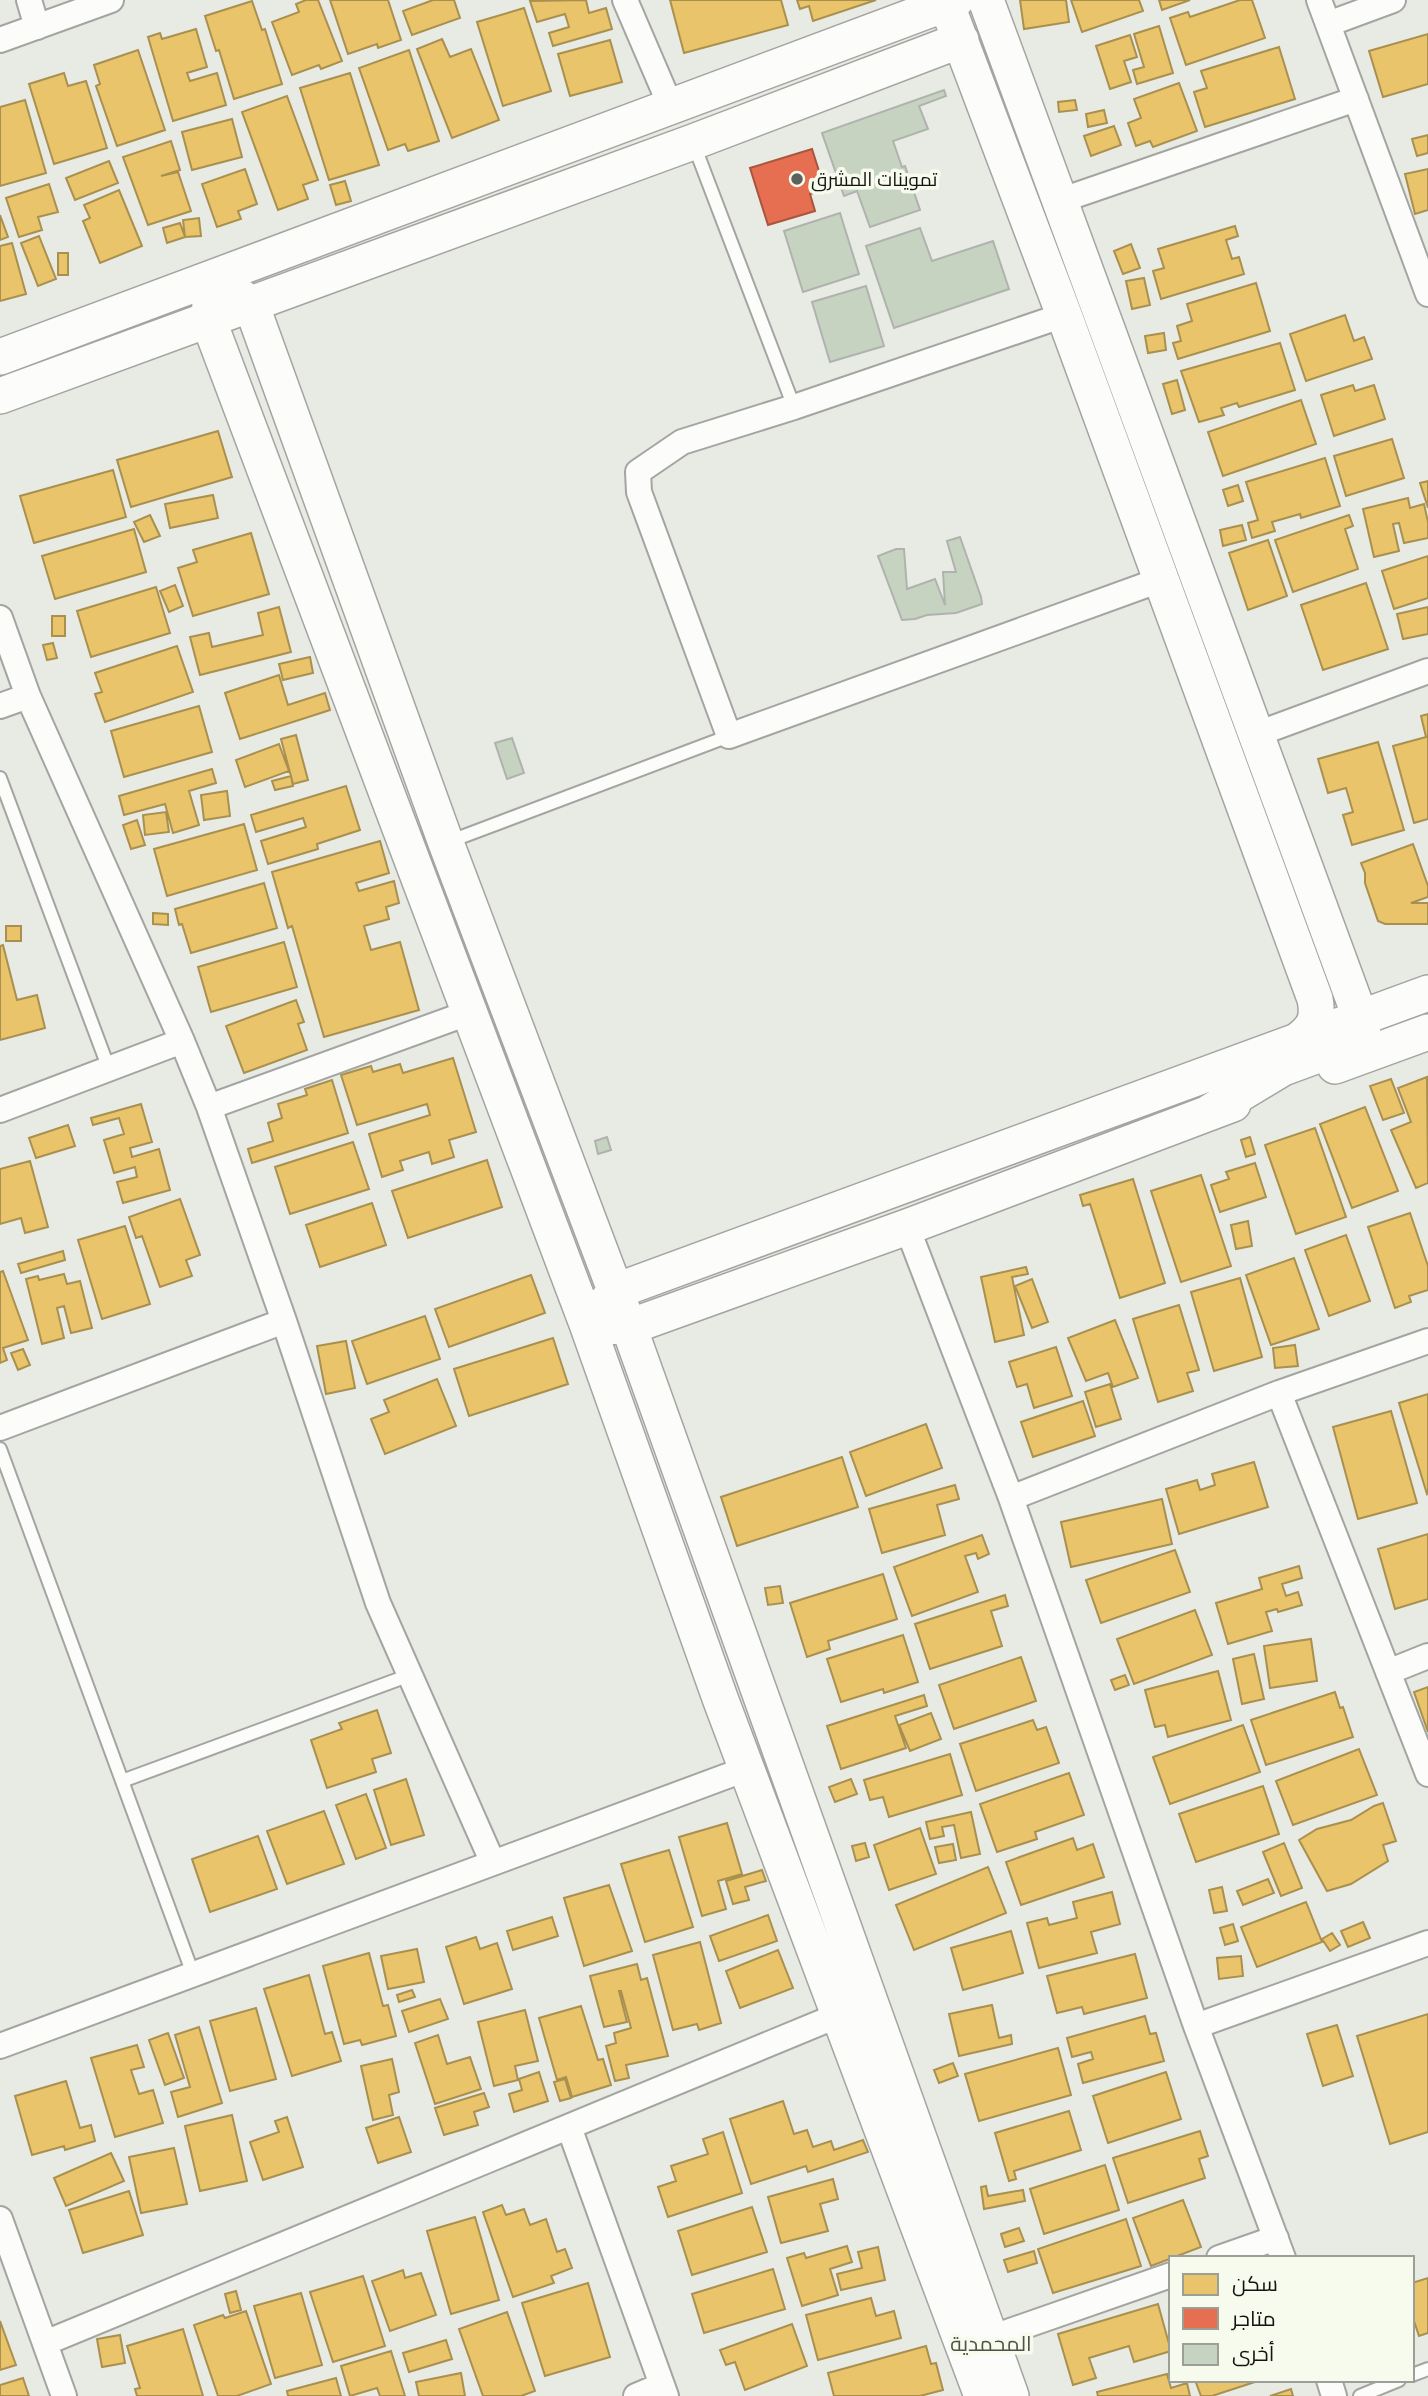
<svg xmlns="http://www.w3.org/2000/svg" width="1428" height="2396" font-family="Mulish,Cairo,sans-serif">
  <rect width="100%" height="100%" fill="#e8eae4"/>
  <path fill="#e9c46a" stroke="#a9904f" stroke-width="2" d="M306,0H318L342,61L321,69L319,65L292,75L272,22L299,12L296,4Z
    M330,0H388L401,40L378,48L377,44L348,54Z
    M433,0H454L460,18L412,35L403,11Z
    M586,0L589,13L606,8L612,29L553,46L549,33L569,27L565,14L537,22L530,1Z
    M670,0H781L788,25L684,53Z
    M797,0H876L813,21L809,6L800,9Z
    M1020,0H1066L1069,22L1024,29Z
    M1071,0H1139L1143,11L1082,32Z
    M1159,0H1190L1162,10Z
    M1240,0H1252L1265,38L1186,65L1170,18L1188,12L1190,17Z
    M252,1L262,30L265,29L282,84L234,99L219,50L216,51L205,16Z
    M524,8L551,91L503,106L477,22Z
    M1159,26L1173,73L1137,84L1133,70L1144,67L1134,34Z
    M196,29L207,67L187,73L190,81L217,73L226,105L173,121L148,37L160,33L162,39Z
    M1428,34V84L1383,97L1369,51Z
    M1130,35L1137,57L1124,61L1131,82L1110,89L1096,46Z
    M442,39L450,57L471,49L499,120L452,138L417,49Z
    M610,40L622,82L570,96L558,54Z
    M1279,47L1295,99L1205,127L1194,92L1207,88L1201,71Z
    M138,50L165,130L117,146L96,86L100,84L94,65Z
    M409,50L439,141L408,151L405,144L388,150L359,68Z
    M64,73L68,86L86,81L107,148L54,164L29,84Z
    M350,73L379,165L329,180L300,88Z
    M1179,83L1197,131L1153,147L1150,141L1136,146L1128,123L1141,118L1134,99Z
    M287,96L318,180L303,185L308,199L278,210L242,112Z
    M25,100L46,173L0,186V107Z
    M1075,100L1077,110L1059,112L1058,102Z
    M1104,110L1107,123L1088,127L1086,114Z
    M232,119L242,157L192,170L182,132Z
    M1114,126L1121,145L1091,156L1084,136Z
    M1428,135V153L1417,156L1412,139Z
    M171,141L180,170L161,176L178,172L191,211L148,225L123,157Z
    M109,161L118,183L75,200L66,178Z
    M245,169L257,204L238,211L241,219L217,227L202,184Z
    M1428,169V210L1415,214L1405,174Z
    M345,181L351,201L336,205L330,185Z
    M49,184L58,212L38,217L42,230L19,237L6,198Z
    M119,190L142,246L100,263L83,221L90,218L84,205Z
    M0,215L8,237L0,240Z
    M199,218L201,236L185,237L183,220Z
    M180,223L185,237L167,243L163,228Z
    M1235,226L1238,236L1226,240L1232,259L1239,257L1244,274L1161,299L1153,271L1164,268L1158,249Z
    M39,236L56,279L38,286L21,243Z
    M12,243L26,294L0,301V246Z
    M1131,244L1140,268L1123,274L1114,251Z
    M58,253H68V275H58Z
    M1144,278L1150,305L1132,309L1126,281Z
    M1256,283L1270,331L1178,359L1173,343L1181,341L1177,326L1192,321L1187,304Z
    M1345,315L1354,341L1364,337L1372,359L1306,381L1290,334Z
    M1164,333L1166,350L1148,353L1145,336Z
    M1280,343L1295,390L1239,407L1237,403L1221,408L1224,415L1199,422L1181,371Z
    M1177,380L1185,410L1172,414L1163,384Z
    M1353,385L1355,391L1374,385L1385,419L1334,436L1321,395Z
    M1301,400L1316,444L1223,476L1208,432Z
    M218,431L232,477L131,507L117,460Z
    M1392,439L1404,478L1346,496L1334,456Z
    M1325,458L1340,506L1301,518L1300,514L1272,522L1275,531L1252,538L1248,523L1258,520L1246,482Z
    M113,470L126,517L34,543L20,496Z
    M1428,481V508L1420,483Z
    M1238,485L1243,501L1228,506L1223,490Z
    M213,495L218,518L170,528L165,504Z
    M1408,498L1410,508L1424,504L1428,522V538L1404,543L1399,523L1393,524L1399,551L1374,557L1363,509Z
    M150,515L160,536L144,542L134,522Z
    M1349,515L1353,526L1345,529L1358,569L1293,592L1275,540Z
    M1242,525L1246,540L1223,546L1220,530Z
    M134,529L146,572L55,599L42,556Z
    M251,533L269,594L193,616L178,568L197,562L193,550Z
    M1268,540L1287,596L1248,610L1229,553Z
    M1428,556V598L1394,609L1382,571Z
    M1366,583L1388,649L1323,670L1301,605Z
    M175,585L183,606L169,612L160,591Z
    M156,587L170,633L91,657L77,611Z
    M279,607L291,652L200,675L190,637L209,633L212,647L263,635L258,613Z
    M1428,607V634L1403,639L1397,614Z
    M52,616H65V636H52Z
    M53,643L57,658L47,660L43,645Z
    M177,646L193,692L105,722L95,694L102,692L95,673Z
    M310,657L313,673L283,680L279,664Z
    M279,675L288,705L325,693L330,710L240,739L225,693Z
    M199,706L212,752L124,777L111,731Z
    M1428,714V819L1414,823L1393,746L1426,737L1421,716Z
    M296,735L308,780L293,784L281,739Z
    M1378,742L1404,830L1352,845L1343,815L1353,812L1346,788L1328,793L1318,759Z
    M279,744L289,771L245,787L236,760Z
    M212,769L216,783L189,791L199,825L173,833L165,804L124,815L119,796Z
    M291,776L293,786L275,790L272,781Z
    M346,786L360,830L317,844L318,849L268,864L261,841L306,827L303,818L256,832L251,815Z
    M227,791L230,816L204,820L201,795Z
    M166,812L169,832L145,835L143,815Z
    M137,820L145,845L131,849L123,825Z
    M244,824L257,870L167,896L154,849Z
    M380,841L389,873L356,883L359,891L394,881L399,903L386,907L389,919L364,926L371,950L400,942L419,1010L324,1037L292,926L288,928L272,872Z
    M1413,844L1428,886V897L1411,903H1428V924H1385L1378,921L1365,883V873L1361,863Z
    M264,883L277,928L191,953L182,924L179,925L175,909Z
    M153,913L168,914V925L153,924Z
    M6,926H21V941H6Z
    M284,942L297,987L211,1012L198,967Z
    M3,945L17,1000L37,995L45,1028L0,1040V946Z
    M296,1000L304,1022L298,1024L307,1050L244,1073L226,1026Z
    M453,1058L476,1132L449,1140L454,1157L432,1164L429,1152L400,1161L403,1170L382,1177L369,1134L430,1115L427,1104L357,1125L341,1075L371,1066L373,1072L400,1064L403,1073Z
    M1427,1077L1428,1183L1416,1188L1391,1130L1411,1122L1398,1088Z
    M1391,1079L1404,1113L1383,1120L1370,1086Z
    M332,1080L348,1133L252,1163L248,1149L273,1141L268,1123L282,1118L278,1104L307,1095L305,1089Z
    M141,1104L152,1142L130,1148L132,1157L159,1149L170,1190L123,1203L117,1182L137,1177L135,1167L114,1173L104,1140L124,1134L119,1118L93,1125L91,1118Z
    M1365,1107L1398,1191L1352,1208L1320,1124Z
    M68,1125L75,1146L36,1158L29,1138Z
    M1315,1128L1346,1217L1296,1234L1265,1145Z
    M1250,1137L1255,1154L1246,1157L1241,1140Z
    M353,1142L369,1189L290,1214L275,1167Z
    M487,1160L502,1207L408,1238L392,1191Z
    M30,1161L48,1227L25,1233L21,1218L0,1224V1169Z
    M1255,1163L1266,1197L1220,1212L1211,1185L1229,1179L1226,1172Z
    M1201,1175L1231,1266L1181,1282L1151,1191Z
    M1133,1179L1165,1283L1120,1298L1090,1204L1083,1206L1080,1195Z
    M180,1199L200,1255L186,1260L192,1276L160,1287L142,1236L136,1238L129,1217Z
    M372,1203L386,1245L320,1267L306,1225Z
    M1410,1213L1428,1266V1290L1409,1296L1411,1302L1395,1308L1368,1227Z
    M1248,1221L1252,1246L1236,1249L1231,1225Z
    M125,1226L150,1304L102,1319L78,1240Z
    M1346,1235L1370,1301L1329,1316L1305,1250Z
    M63,1251L65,1260L21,1273L18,1264Z
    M1294,1258L1319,1329L1271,1345L1246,1275Z
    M1026,1267L1028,1274L1012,1277L1024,1335L995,1342L981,1277Z
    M3,1271L28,1340L3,1348L7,1360L0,1363V1272Z
    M64,1274L67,1284L80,1281L92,1328L71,1333L64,1306L57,1308L64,1338L42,1344L26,1279L38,1276L39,1280Z
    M531,1275L545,1313L449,1347L435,1309Z
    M1240,1278L1262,1357L1214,1371L1191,1292Z
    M1032,1279L1048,1322L1032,1328L1015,1286Z
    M1179,1305L1199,1370L1187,1373L1193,1391L1158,1402L1133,1319Z
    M425,1316L440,1359L367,1384L352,1341Z
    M1115,1320L1138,1378L1113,1387L1108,1373L1086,1381L1068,1338Z
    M553,1338L568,1384L469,1416L454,1369Z
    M346,1341L355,1388L326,1394L317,1346Z
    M1295,1345L1298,1366L1275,1368L1273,1348Z
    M1056,1347L1072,1396L1034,1408L1027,1384L1017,1387L1009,1362Z
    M23,1349L30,1365L18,1370L11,1353Z
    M437,1379L456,1426L385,1454L371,1419L389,1412L384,1400Z
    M1110,1384L1121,1419L1096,1427L1085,1392Z
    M1428,1394V1493L1427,1494L1399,1403Z
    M1083,1401L1095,1436L1033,1457L1021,1422Z
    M1391,1411L1417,1503L1358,1519L1333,1427Z
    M926,1424L942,1468L866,1496L850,1452Z
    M842,1457L858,1507L737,1546L721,1497Z
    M1254,1462L1268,1507L1179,1534L1166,1489L1197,1480L1200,1490L1215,1485L1212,1474Z
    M955,1485L959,1499L937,1505L945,1535L882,1553L869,1509Z
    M1162,1499L1172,1544L1071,1567L1061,1522Z
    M1428,1534V1599L1395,1609L1378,1549Z
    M982,1535L989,1554L978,1559L976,1553L965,1556L978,1592L912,1616L894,1567Z
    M1175,1550L1190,1592L1101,1623L1086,1580Z
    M1299,1566L1302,1578L1282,1584L1286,1596L1298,1592L1302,1605L1278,1612L1277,1609L1266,1612L1272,1631L1228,1644L1216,1603L1262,1589L1259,1578Z
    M883,1574L897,1619L828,1641L830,1649L807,1657L790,1603Z
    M780,1586L783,1603L768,1605L765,1588Z
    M1005,1595L1008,1606L991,1611L1002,1646L930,1669L915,1624Z
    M1195,1610L1212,1655L1134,1684L1117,1639Z
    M903,1635L918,1682L884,1693L883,1689L841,1702L827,1659Z
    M1311,1639L1317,1681L1270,1688L1264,1646Z
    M1254,1654L1264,1699L1242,1704L1233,1659Z
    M1021,1657L1036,1701L954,1729L939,1685Z
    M1218,1671L1231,1720L1168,1737L1165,1725L1155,1727L1145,1690Z
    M1125,1675L1129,1685L1115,1690L1111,1680Z
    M1428,1687V1732L1414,1692Z
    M1335,1692L1340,1708L1343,1707L1353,1737L1266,1765L1251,1720Z
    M924,1695L927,1706L895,1716L906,1748L841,1769L827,1726Z
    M377,1710L391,1753L372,1759L376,1772L327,1788L311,1740L342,1729L339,1723Z
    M931,1713L941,1739L910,1751L899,1725Z
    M1033,1720L1037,1730L1046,1727L1059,1763L976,1791L960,1744Z
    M1243,1725L1260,1772L1170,1804L1153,1757Z
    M1359,1749L1377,1795L1293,1825L1276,1781Z
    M950,1754L962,1795L889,1817L883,1797L870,1800L864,1780Z
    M1069,1773L1084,1815L1035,1832L1037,1839L997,1852L980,1804Z
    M406,1779L424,1835L391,1845L374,1790Z
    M851,1779L857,1794L835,1802L829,1787Z
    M1263,1786L1279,1834L1196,1862L1179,1814Z
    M366,1794L386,1848L356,1859L336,1805Z
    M1383,1803L1396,1841L1383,1845L1388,1861L1351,1884L1327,1891L1299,1840L1317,1829L1351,1820L1374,1806Z
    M324,1811L344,1864L287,1884L267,1831Z
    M971,1812L980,1854L961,1858L954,1825L942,1827L944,1836L930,1839L926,1822Z
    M727,1823L742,1874L718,1881L726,1909L702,1916L679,1837Z
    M920,1828L936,1874L889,1890L874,1845Z
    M258,1836L277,1889L210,1912L192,1859Z
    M1073,1838L1077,1850L1093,1844L1104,1877L1021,1905L1006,1862Z
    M865,1843L869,1857L856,1861L852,1846Z
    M1284,1843L1302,1888L1281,1896L1263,1852Z
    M953,1844L956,1860L939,1863L935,1847Z
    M669,1850L693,1927L645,1942L621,1864Z
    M988,1867L1006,1913L914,1950L896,1905Z
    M762,1870L766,1881L745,1887L749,1900L733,1904L726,1881Z
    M1268,1879L1274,1893L1243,1905L1237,1891Z
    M609,1885L632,1951L584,1966L564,1898Z
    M1222,1887L1227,1911L1214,1913L1209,1890Z
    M1112,1892L1120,1924L1091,1932L1097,1953L1039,1968L1027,1923L1047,1918L1049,1925L1077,1918L1073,1902Z
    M1306,1902L1322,1942L1257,1967L1241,1927Z
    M768,1915L777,1941L719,1961L710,1936Z
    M552,1917L558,1936L513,1950L507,1931Z
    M1363,1922L1370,1938L1348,1947L1341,1931Z
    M1233,1924L1238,1941L1225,1945L1220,1928Z
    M1011,1931L1023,1973L963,1990L951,1948Z
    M1332,1933L1340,1945L1330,1951L1322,1939Z
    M476,1937L480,1949L497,1943L512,1989L464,2004L446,1947Z
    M700,1942L721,2023L699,2030L697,2024L673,2030L653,1955Z
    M417,1949L424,1982L388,1989L381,1956Z
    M778,1950L793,1988L740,2008L726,1971Z
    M369,1953L383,2006L388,2005L396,2036L362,2045L360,2040L344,2044L323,1966Z
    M1135,1954L1147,1998L1084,2014L1082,2007L1057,2013L1047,1976Z
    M1241,1956L1243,1976L1219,1979L1217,1958Z
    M637,1964L641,1980L647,1978L668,2056L626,2065L629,2078L615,2081L606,2046L616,2043L614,2033L631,2028L621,1991H619L627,2022L604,2027L590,1976Z
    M309,1975L325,2034L332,2032L341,2061L292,2076L264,1989Z
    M412,1990L415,1997L399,2002L397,1995Z
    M440,1999L448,2019L409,2032L402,2011Z
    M992,2005L999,2038L1011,2035L1012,2044L959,2056L949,2014Z
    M581,2006L598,2060L603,2059L611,2085L572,2097L566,2077L557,2080L539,2018Z
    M256,2008L276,2079L230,2091L210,2021Z
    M525,2010L538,2061L515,2066L518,2080L494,2086L478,2022Z
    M1428,2014V2132L1390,2144L1357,2036Z
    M1145,2016L1150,2034L1156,2033L1164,2061L1083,2083L1078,2064L1093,2059L1091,2052L1072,2057L1067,2038Z
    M1337,2025L1353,2076L1323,2086L1307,2034Z
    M199,2027L222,2103L178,2117L171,2092L190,2087L175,2035Z
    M168,2033L184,2078L165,2085L149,2040Z
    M438,2035L447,2064L470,2057L481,2089L435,2104L415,2043Z
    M137,2045L144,2067L131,2070L139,2094L153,2090L163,2123L115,2137L91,2058Z
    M1058,2048L1071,2095L979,2121L965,2074Z
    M392,2059L399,2092L389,2095L393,2115L373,2120L361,2066Z
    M953,2063L958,2076L939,2083L934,2070Z
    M539,2072L548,2101L514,2112L509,2094L522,2090L519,2079Z
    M1166,2072L1181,2119L1108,2143L1093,2096Z
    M565,2079L571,2098L560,2101L554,2082Z
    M66,2081L80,2128L91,2125L95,2141L65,2150L64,2146L32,2155L15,2096Z
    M484,2093L489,2107L474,2112L478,2125L444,2135L435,2108Z
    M783,2101L794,2134L807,2130L813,2147L831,2141L834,2150L863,2140L868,2152L808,2172L806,2166L751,2184L730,2119Z
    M1069,2111L1081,2150L1014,2171L1016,2179L1009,2181L995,2133Z
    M232,2115L247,2181L200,2191L185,2126Z
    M287,2117L303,2167L263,2180L250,2142L279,2132L275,2121Z
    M399,2117L411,2152L378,2163L366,2128Z
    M1200,2131L1208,2156L1199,2159L1205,2178L1128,2203L1113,2158Z
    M723,2132L742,2193L668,2217L658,2187L676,2181L671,2166L708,2154L703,2139Z
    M174,2148L187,2204L141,2213L129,2157Z
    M111,2153L124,2181L66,2206L54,2178Z
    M1105,2165L1119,2210L1044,2234L1030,2189Z
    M833,2179L838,2199L820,2204L828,2231L781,2243L768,2197Z
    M986,2186L988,2196L1023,2190L1025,2201L984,2209L981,2187Z
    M129,2191L143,2235L83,2253L69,2210Z
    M1183,2200L1201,2247L1151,2266L1133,2218Z
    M502,2205L506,2215L524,2209L530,2225L546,2219L557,2252L565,2249L572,2268L551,2276L554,2283L513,2297L483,2212Z
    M752,2207L767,2252L692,2275L678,2231Z
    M475,2217L499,2300L451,2314L427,2231Z
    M1126,2219L1141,2266L1053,2293L1038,2249Z
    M1019,2228L1024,2241L1005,2247L1001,2234Z
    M847,2246L852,2262L830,2269L838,2295L802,2306L787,2258L804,2253L806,2258Z
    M878,2247L885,2280L841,2290L837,2274L862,2268L858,2252Z
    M1034,2251L1037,2263L1008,2272L1004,2260Z
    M773,2269L785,2309L704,2333L692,2294Z
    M403,2270L405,2278L421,2273L436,2315L390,2331L372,2281Z
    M363,2276L385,2346L333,2362L310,2292Z
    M1428,2278V2333L1419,2336L1412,2315V2283Z
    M588,2283L610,2357L545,2376L522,2303Z
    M236,2291L241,2310L230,2313L225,2294Z
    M301,2293L322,2365L275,2378L254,2306Z
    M871,2298L876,2316L894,2311L901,2338L818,2360L806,2315Z
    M1158,2304L1171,2351L1134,2362L1129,2346L1089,2358L1096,2378L1073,2385L1058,2334Z
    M246,2311L271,2384L237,2396H218L194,2325L223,2315L225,2318Z
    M507,2312L535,2391L521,2396H483L459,2329Z
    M0,2321L16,2365L0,2370Z
    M792,2324L807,2366L745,2390L735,2362L726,2365L720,2350Z
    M183,2329L203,2396H137L135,2389L140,2388L127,2346Z
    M120,2335L125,2363L102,2367L97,2339Z
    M446,2340L452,2359L409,2372L403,2353Z
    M926,2346L931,2364L936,2363L943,2390L920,2396H834L828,2373Z
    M391,2351L405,2396H380L377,2388L350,2396L341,2366Z
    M461,2373L465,2396H419L416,2382Z
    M1167,2374L1171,2388L1187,2383L1190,2396H1098L1097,2392Z
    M23,2378L29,2396H0V2385Z
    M336,2378L341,2396H288L287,2391Z
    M1195,2380H1261L1212,2396H1201Z
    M1291,2389L1293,2396H1270Z"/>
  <path fill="#e76f51" stroke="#a8543e" stroke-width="2" d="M812,149L825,190L810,194L815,211L768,225L750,168Z"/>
  <path fill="#c6d3c1" stroke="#b0b2ae" stroke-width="2" d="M944,90L946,96L919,106L928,129L893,141L902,167L905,166L920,210L870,227L857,191L844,196L822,133Z
    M840,213L859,274L803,292L784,231Z
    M920,228L932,261L993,241L1009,289L894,328L866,246Z
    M866,286L884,346L830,362L812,302Z
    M960,537L981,597L982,604L956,613L927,615L915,619L902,620L878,556L896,549H904L907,589L935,579L945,605L943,572H956L947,541Z
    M512,738L524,773L507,779L495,743Z
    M607,1137L611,1150L598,1154L595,1141Z"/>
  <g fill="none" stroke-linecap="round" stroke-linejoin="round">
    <g stroke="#a4a5a1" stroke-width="16">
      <path id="lane" d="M694,145L794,407
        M0,778L109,1069
        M448,842L729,736
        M0,1449L193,1974
        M122,1781L410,1675
        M1412,2375L1428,2369
        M1360,2396L1399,2380"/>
    </g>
    <g stroke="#a4a5a1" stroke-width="28">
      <path id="street" d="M29,0L37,27
        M625,0L671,107
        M1319,0L1428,294
        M1328,24L1393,0
        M0,40L111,0
        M1059,201L1356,99
        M1064,315L794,407L682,442L638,472L639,492L729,736L1160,580
        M0,618L28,696L182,1041L209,1107L284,1321L378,1603L493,1863
        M0,706L28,696
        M1257,734L1428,671
        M209,1107L468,1013
        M0,1110L182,1041
        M907,1227L1011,1498L1196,2026L1283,2258
        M1279,1393L1428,1774
        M0,1428L284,1321
        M1011,1498L1279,1393L1428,1341
        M1388,1672L1428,1656
        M1196,2026L1428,1943
        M0,2046L746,1769
        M569,2127L666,2396
        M0,2219L64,2396
        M1219,2258L1276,2238
        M990,2338L1171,2275
        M45,2343L839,2015
        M1329,2380L1334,2396
        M636,2396L662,2385"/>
    </g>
    <g stroke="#a4a5a1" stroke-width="38">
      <path id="secondary" d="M945,0L1064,315L1315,999C1319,1019 1314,1029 1297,1041
        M986,0L1363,1025L1362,1033L1351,1043L1283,1068L1210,1112
        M0,357L956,0
        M0,396L693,142L961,40
        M1335,1066L1428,1032
        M600,1309L616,1291L1428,993
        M608,1326L629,1327L907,1227L1233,1104
        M982,2396L720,1698L587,1324L208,319L214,278L251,304L446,843L629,1327L1011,2396"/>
    </g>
    <use href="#lane" stroke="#fcfcfb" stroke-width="12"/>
    <use href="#street" stroke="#fcfcfb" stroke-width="24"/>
    <use href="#secondary" stroke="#fcfcfb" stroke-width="35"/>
  </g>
  <circle fill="#5e605b" stroke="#f7fbee" stroke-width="2.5" cx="797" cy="179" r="7"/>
  <g text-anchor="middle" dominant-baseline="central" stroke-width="7" stroke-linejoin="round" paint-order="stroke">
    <g font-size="19" fill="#141511" stroke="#f7fbee" text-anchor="start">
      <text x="811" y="179">تموينات المشرق</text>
    </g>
    <g font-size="21" fill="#4e5247" stroke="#f7fbee">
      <text x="991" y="2343">المحمدية</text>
    </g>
  </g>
  <rect x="1169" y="2256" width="245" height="126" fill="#f7fbee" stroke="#9c9f96" stroke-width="2"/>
  <rect x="1183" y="2274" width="35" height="21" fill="#e9c46a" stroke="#9c9f96" stroke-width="2"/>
  <text x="1232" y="2291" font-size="21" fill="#141511">سكن</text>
  <rect x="1183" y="2308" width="35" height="21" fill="#e76f51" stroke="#9c9f96" stroke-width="2"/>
  <text x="1232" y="2326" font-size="21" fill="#141511">متاجر</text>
  <rect x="1183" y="2344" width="35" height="21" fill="#c6d3c1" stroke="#9c9f96" stroke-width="2"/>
  <text x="1232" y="2361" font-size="21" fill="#141511">أخرى</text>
</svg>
